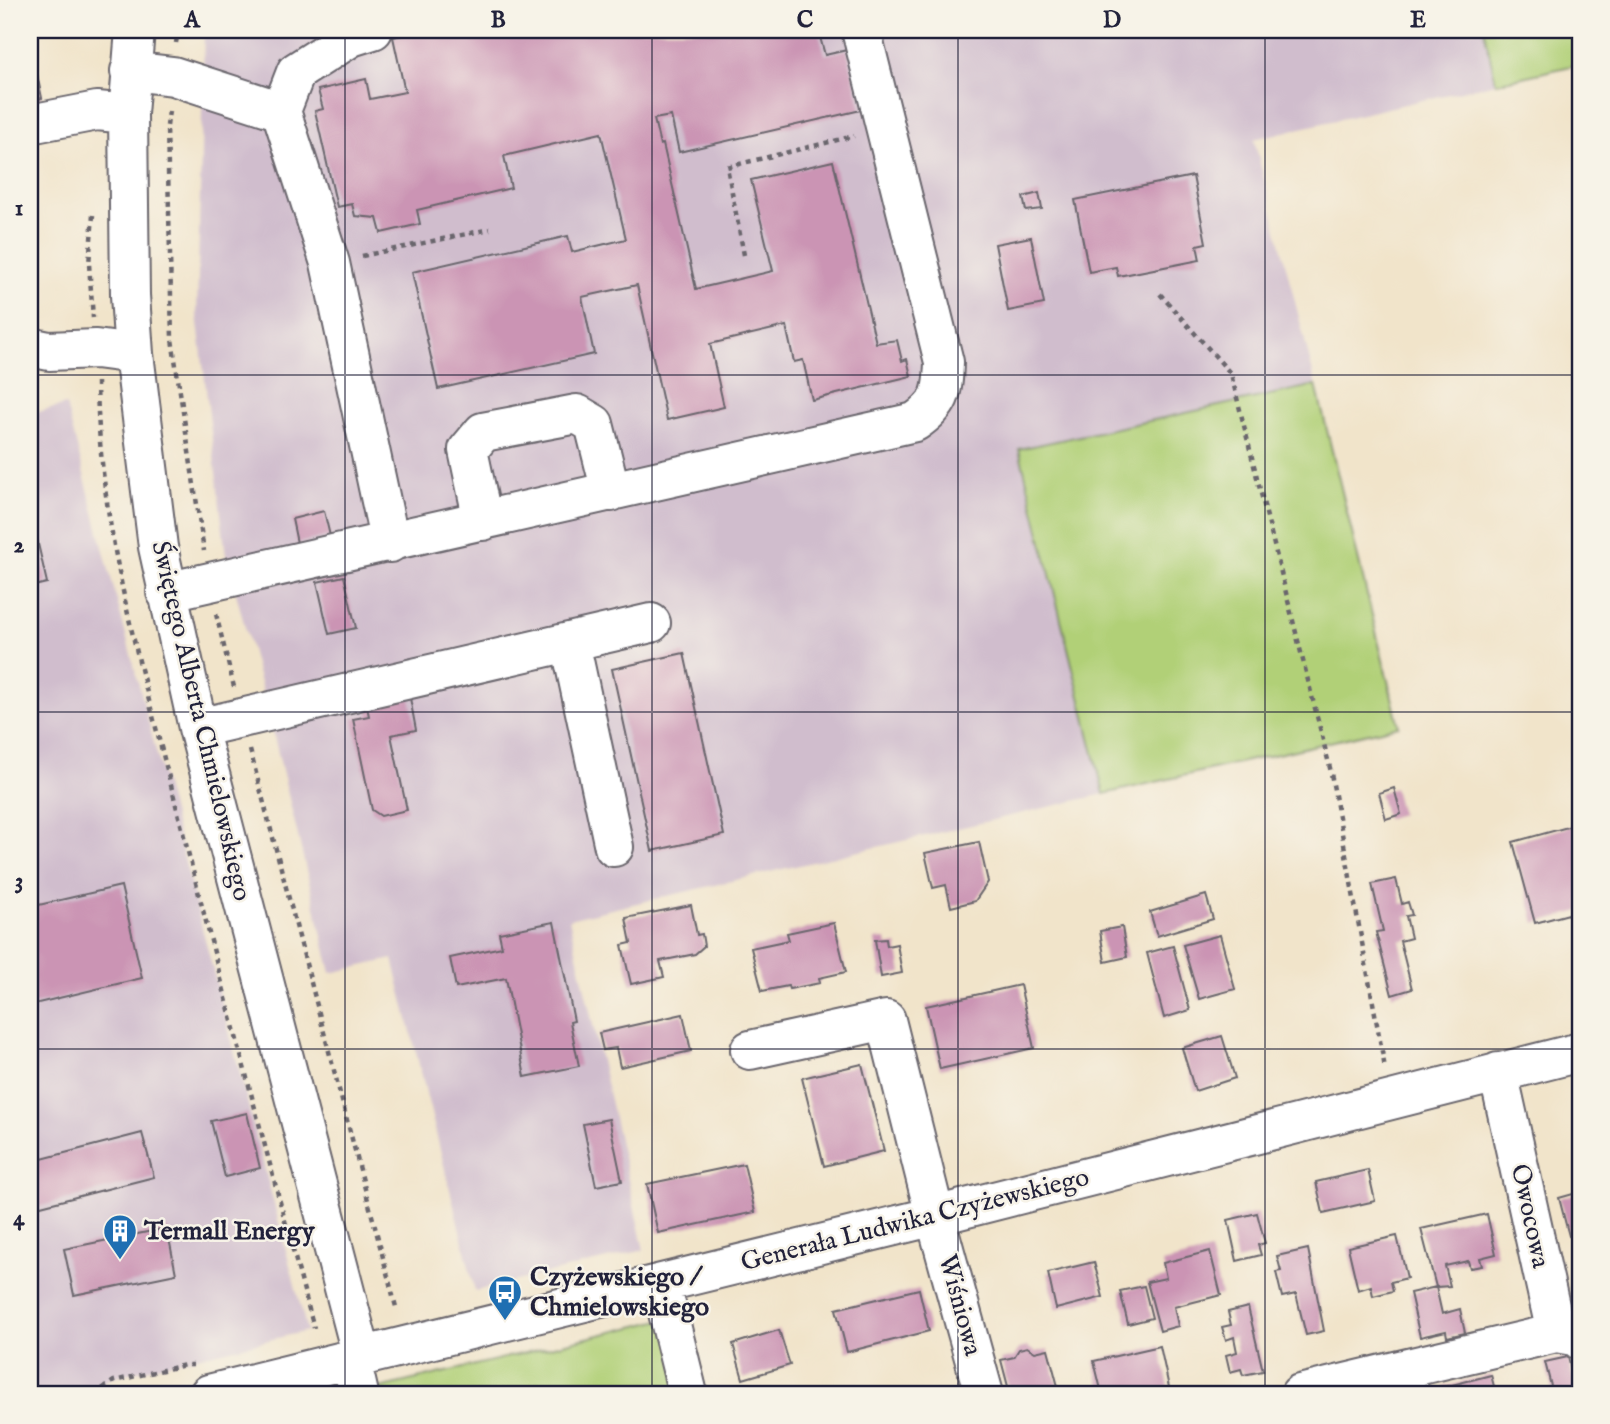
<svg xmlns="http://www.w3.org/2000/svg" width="1610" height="1424" font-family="'IM FELL English',serif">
  <rect width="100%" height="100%" fill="#f7f3e8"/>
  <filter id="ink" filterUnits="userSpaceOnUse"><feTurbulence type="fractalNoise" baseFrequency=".0143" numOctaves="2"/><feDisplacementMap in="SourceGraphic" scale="14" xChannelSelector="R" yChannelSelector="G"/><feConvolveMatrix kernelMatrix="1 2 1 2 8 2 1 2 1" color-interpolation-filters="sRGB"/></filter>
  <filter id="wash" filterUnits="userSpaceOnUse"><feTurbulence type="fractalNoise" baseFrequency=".00686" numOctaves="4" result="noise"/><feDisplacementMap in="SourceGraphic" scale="28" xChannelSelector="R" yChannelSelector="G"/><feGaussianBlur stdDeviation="1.57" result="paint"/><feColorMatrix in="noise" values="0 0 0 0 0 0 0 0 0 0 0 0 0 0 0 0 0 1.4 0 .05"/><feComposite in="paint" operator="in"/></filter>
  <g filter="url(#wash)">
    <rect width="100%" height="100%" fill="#f1e4ca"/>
    <path fill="#d0bdcd" d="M204,30H1484L1496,83L1254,139L1316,385L1019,449L1104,794L569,919L644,1250L475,1291L393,959L331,973L271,724L226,556L197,314Z
      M66,405L307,1331L113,1377L82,1394H30V414Z"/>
    <path fill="#b1d077" stroke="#6a7959" stroke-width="2" d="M1484,30H1580V64L1496,83Z
      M1316,385L1399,726L1104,794L1019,449Z
      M682,1315L703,1394H355Z"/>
    <g id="blocks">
      <path fill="#cb94b4" d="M426,30H818L825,55L847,50L861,110L679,152L671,116L654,119L660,145L663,144L696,289L773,271L751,180L833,161L876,343L897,340L902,361L907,359L911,376L812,400L803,360L794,362L786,326L710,344L724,407L667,420L637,285L582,297L594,354L438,389L412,272L568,236L572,252L626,239L601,133L504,156L511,188L417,210L420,224L381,233L377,218L355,216L352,204L337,207L315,111L323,109L318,90L366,79L370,99L405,92L393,37Z
        M30,42L42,98L30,101Z
        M1193,176L1206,243L1197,245L1200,260L1118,276L1116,267L1089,272L1075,200Z
        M1039,193L1042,209L1026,211L1023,197Z
        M1031,237L1044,304L1008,311L995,244Z
        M324,511L330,536L297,543L292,519Z
        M33,522L47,583L30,587V523Z
        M344,576L356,628L329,634L317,582Z
        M684,653L724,835L652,851L612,669Z
        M410,698L416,730L391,735L407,810L381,816L372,810L353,719L369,716L367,707Z
        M1394,788L1401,814L1386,819L1379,793Z
        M1575,825L1580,843V911L1535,923L1513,842Z
        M979,842L988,882L975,901L951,907L946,885L933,888L925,853Z
        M1396,879L1402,904L1408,902L1412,915L1406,916L1411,938L1400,941L1412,989L1392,995L1376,932L1383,931L1372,884Z
        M121,886L142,978L30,1005V907Z
        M1206,895L1213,919L1157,936L1150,912Z
        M691,905L697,935L702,934L704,946L695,954L660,961L664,977L631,984L622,945L631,943L626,918Z
        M554,922L574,1021L570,1022L579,1066L525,1077L506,978L456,988L450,958L502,947L499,933Z
        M834,923L846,972L819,978L820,983L789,989L788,986L762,991L751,948L789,940L787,933Z
        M1122,927L1127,957L1105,962L1100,931Z
        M1220,935L1235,989L1199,999L1183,945Z
        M886,939L887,946L897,944L902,973L881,977L875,940Z
        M1173,946L1190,1010L1164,1018L1147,953Z
        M1020,985L1034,1048L940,1069L926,1006Z
        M683,1014L691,1051L620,1067L616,1048L603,1050L599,1033Z
        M1222,1036L1235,1078L1195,1091L1182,1048Z
        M862,1064L884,1151L824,1166L802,1078Z
        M247,1113L260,1168L225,1177L211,1121Z
        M609,1119L622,1181L596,1186L583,1124Z
        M142,1133L154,1177L33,1208L30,1195V1162Z
        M744,1164L755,1212L658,1233L647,1184Z
        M1368,1170L1375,1201L1323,1213L1316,1182Z
        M1580,1192V1233L1569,1236L1559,1198Z
        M1257,1213L1265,1243L1258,1245L1261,1255L1237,1261L1228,1220Z
        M1487,1214L1496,1254L1480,1258L1482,1266L1470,1268L1468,1261L1445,1266L1450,1286L1436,1287L1442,1314L1460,1309L1465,1333L1447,1337L1446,1331L1420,1337L1410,1293L1436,1287L1421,1229Z
        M167,1228L176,1274L74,1295L64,1249Z
        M1397,1236L1407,1278L1391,1282L1393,1291L1373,1296L1371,1286L1358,1290L1348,1247Z
        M1308,1249L1324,1331L1306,1335L1296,1294L1282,1297L1276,1272L1281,1271L1277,1256Z
        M1210,1251L1221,1295L1174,1307L1178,1326L1160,1331L1147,1282L1166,1278L1163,1263Z
        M1094,1262L1103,1297L1056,1309L1048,1273Z
        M1144,1286L1152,1318L1128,1324L1120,1291Z
        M919,1289L929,1331L847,1352L836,1309Z
        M1248,1307L1263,1371L1243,1375L1241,1369L1230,1372L1226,1355L1237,1352L1234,1337L1226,1340L1222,1327L1231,1325L1228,1312Z
        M779,1330L790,1365L743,1379L733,1344Z
        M1160,1346L1170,1392L1102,1394L1094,1361Z
        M1027,1347L1035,1352L1048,1349L1060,1394H1010L1001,1360L1014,1357L1019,1349Z
        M1568,1357L1576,1390L1553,1394L1545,1362Z
        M1491,1375L1496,1394H1446L1444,1387Z"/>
    </g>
  </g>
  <g filter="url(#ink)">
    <use href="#blocks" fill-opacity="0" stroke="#6a666d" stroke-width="2"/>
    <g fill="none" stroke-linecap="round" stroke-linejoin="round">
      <g stroke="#6a666d" stroke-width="42">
        <path id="minor" d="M135,30L128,114L130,295L134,354L158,547L198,728L362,1357
          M373,30L351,37L296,72L281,111L330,263L390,543
          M130,71L173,76L281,111
          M30,124L97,111L128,114
          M30,347L49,351L96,349L134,354
          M483,521L468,450L483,432L577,414L594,424L611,492
          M166,592L915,422C941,404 943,393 944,362L861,30
          M570,642L614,847
          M198,728L651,623
          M750,1050L886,1020L935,1216L984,1394
          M1498,1072L1556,1333L1579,1337L1580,1340
          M661,1284L688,1394
          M351,1359L359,1394
          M209,1394L935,1216L1580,1052
          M1300,1394L1404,1369
          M1410,1394L1404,1369L1556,1333"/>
      </g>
      <path stroke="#6a666d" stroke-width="4.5" stroke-dasharray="5 5" stroke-linecap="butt" d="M176,43L178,30
        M169,111L167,126L172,339L204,551
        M93,215L89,264L93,318
        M744,255L727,167L854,136
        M362,256L490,229
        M1160,294L1231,374L1330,768L1385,1068
        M97,382C99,524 139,661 174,797C219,974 266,1151 314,1328
        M216,614L234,687
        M250,750L396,1307
        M94,1394L114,1381L185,1365H193"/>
      <use href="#minor" stroke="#fff" stroke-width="38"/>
    </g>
  </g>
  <path fill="none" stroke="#22223b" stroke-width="2" stroke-opacity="0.55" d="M345,30V1394M652,30V1394M958,30V1394M1265,30V1394M30,375H1580M30,712H1580M30,1049H1580"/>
  <defs>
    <g id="building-pin" transform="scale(1.75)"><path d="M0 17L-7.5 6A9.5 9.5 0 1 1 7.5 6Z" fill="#1f6fb2" stroke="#f7f3e8"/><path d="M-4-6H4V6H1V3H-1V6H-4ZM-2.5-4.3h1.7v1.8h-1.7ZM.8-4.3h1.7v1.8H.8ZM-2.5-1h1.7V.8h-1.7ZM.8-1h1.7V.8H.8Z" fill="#fff"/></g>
    <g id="bus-pin" transform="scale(1.75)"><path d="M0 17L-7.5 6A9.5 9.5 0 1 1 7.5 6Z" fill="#1f6fb2" stroke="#f7f3e8"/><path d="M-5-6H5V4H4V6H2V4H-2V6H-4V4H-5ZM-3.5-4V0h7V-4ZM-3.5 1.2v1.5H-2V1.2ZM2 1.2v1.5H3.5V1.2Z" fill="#fff"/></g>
  </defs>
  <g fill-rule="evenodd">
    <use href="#building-pin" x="120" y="1231"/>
    <use href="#bus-pin" x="505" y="1292"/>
  </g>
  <g text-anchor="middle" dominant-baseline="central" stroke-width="5" stroke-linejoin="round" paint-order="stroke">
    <g font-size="26" fill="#22223b" stroke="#f7f3e8">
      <text transform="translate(201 721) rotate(77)">Świętego Alberta Chmielowskiego</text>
      <text transform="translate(1530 1216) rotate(78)">Owocowa</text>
      <text transform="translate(915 1220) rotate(-14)">Generała Ludwika Czyżewskiego</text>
      <text transform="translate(960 1305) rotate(75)">Wiśniowa</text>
    </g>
    <g font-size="26" font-weight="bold" fill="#22223b" stroke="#f7f3e8" text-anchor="start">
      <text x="144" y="1231">Termall Energy</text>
      <text x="530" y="1277">Czyżewskiego /<tspan x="530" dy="30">Chmielowskiego</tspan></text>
    </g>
  </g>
  <rect width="1610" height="1424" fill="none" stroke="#f7f3e8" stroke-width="77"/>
  <rect x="38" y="38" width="1534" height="1348" fill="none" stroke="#22223b" stroke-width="2.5"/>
  <g font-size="23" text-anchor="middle" font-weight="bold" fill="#22223b">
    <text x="192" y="27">A</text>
    <text x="498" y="27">B</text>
    <text x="805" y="27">C</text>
    <text x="1112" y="27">D</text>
    <text x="1418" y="27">E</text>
    <text x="19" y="215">1</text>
    <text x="19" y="552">2</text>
    <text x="19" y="888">3</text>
    <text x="19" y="1225">4</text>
  </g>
</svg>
